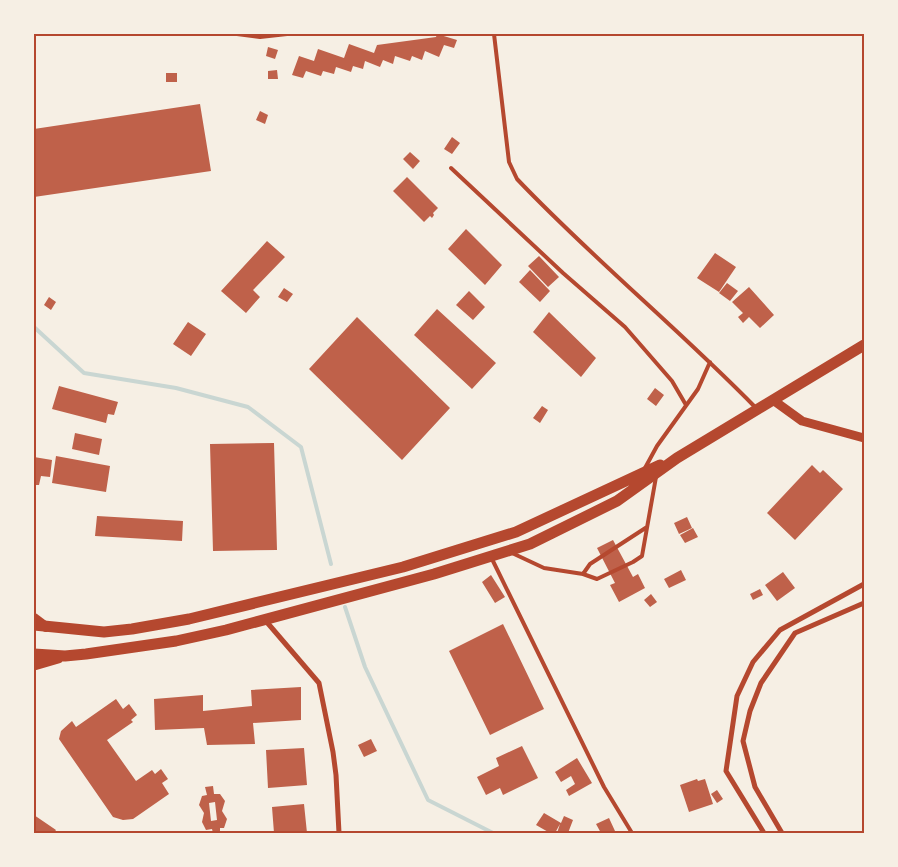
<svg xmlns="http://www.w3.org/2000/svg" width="898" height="867" font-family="'Nunito Sans',sans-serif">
  <rect width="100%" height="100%" fill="#f6efe4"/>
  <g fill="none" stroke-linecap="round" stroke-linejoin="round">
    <path stroke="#c9d6d2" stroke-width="4" d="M34,327L84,373L176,388L248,407L301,447L331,564
      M345,607L365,667L428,800L493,833"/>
  </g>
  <path fill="#bf614a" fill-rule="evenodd" d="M437,34L457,40L454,48L444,45L439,57L425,51L422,60L412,56L410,61L395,56L393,64L383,60L380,67L365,61L363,69L353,66L351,72L336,67L334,74L323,71L321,76L306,71L303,78L292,75L299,56L314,61L318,49L344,58L349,44L374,53L377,45L436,37Z
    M268,47L278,50L275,59L266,56Z
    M277,70L278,79H268V71Z
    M166,73H177V82H166Z
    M200,104L211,171L34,197V129Z
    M260,111L268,115L265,124L256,120Z
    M452,137L460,143L452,154L444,149Z
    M410,152L420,161L413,169L403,159Z
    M407,177L438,208L433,213L434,215L432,218L430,216L424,222L393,191Z
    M466,229L502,265L485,285L448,249Z
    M267,241L285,257L253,290L260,297L246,313L221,291Z
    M715,253L736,267L719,292L697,278Z
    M539,256L559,277L548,287L528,266Z
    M530,270L550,291L540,302L519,282Z
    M727,283L738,291L730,301L719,293Z
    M749,287L774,315L760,328L749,317L743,323L738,317L743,313L732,302Z
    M284,288L293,294L287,302L278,297Z
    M469,291L485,307L473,320L456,305Z
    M49,297L56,302L51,310L44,305Z
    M437,309L496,363L472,389L414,335Z
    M549,312L596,358L581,377L533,332Z
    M357,317L450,408L402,460L309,369Z
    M188,322L206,334L191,356L173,344Z
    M59,386L118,402L114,415L108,414L106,423L52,409Z
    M655,388L664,395L656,406L647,399Z
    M542,406L548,410L540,423L533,418Z
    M75,433L102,439L99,455L72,449Z
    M274,443L277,550L213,551L210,444Z
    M56,456L110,466L106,492L52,483Z
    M34,457L52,460L50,477L41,476L39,485H34Z
    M812,465L820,473L823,470L843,489L795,540L767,513Z
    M97,516L183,521L182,541L95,536Z
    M687,517L692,528L679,534L674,523Z
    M693,528L698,537L685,543L680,535Z
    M613,540L633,577L638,574L645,588L619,602L610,585L615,583L597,548Z
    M681,570L686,580L669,588L664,579Z
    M783,572L795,588L777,601L765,585Z
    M491,575L505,597L495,603L482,582Z
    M760,589L763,595L753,600L750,594Z
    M651,594L657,602L650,607L644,600Z
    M503,624L544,709L490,735L449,651Z
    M301,687V720L253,723L255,744L207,745L204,728L155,730L154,699L203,695V711L252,706L251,690Z
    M116,699L123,709L129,704L137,715L131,720L133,722L107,740L136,781L152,770L155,774L161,769L168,779L162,783L169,794L133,819L123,820L113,817L59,739L61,731L72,721L76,727Z
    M371,739L377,751L364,757L358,745Z
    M522,746L538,778L503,795L500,788L486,795L477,777L499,766L496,758Z
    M304,748L307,785L268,788L266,750Z
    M577,758L592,783L569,796L566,790L575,784L571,776L561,782L555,772Z
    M697,779L698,781L705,779L713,804L689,812L680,785Z
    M213,786L214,794H220L225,801L222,811L227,819L224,828H220V833H213L212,829L206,830L202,822L204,813L199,805L202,796L207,795L205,787ZM215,802L217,820L211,821L209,803Z
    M717,790L723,799L717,803L711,794Z
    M304,804L307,833H274L272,807Z
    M544,813L561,823L564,816L573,820L568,833H557L560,824L555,833H550L536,825Z
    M34,815L56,830L54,833H34Z
    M609,818L615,831L611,833H601L596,824Z"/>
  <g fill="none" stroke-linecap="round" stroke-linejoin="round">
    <path stroke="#b5482f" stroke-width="4" d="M237,34L260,37L287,34
      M494,34L509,162L517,179C593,259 679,329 756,408
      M451,168L563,273L625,327L672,381L686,405
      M645,468L657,446L698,389L710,362
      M512,553L544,568L583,574L597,579L633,562L642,556L656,477
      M491,557L604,787L632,833
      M583,574L590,564L647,527"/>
    <path stroke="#b5482f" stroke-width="5" d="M265,620L319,683L333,752L336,775L339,833
      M764,833L726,771L737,696L753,662L780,630L864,584
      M782,833L755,787L743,741L750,711L761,683L795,633L864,603"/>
    <path stroke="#b5482f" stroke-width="9" d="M773,400L802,421L864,438"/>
    <path stroke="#b5482f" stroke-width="10" d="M34,618L46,627"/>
    <path stroke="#b5482f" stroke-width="11" d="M34,625L104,632L132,629L189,619L403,567L516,532L660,465
      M34,654L65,656L86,654L176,641L226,630L434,574L530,544L617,501L677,458L864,345
      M34,665L58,658"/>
  </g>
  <rect width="898" height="867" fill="none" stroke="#f6efe4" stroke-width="70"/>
  <rect x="35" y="35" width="828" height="797" fill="none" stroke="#b5482f" stroke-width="2"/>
</svg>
